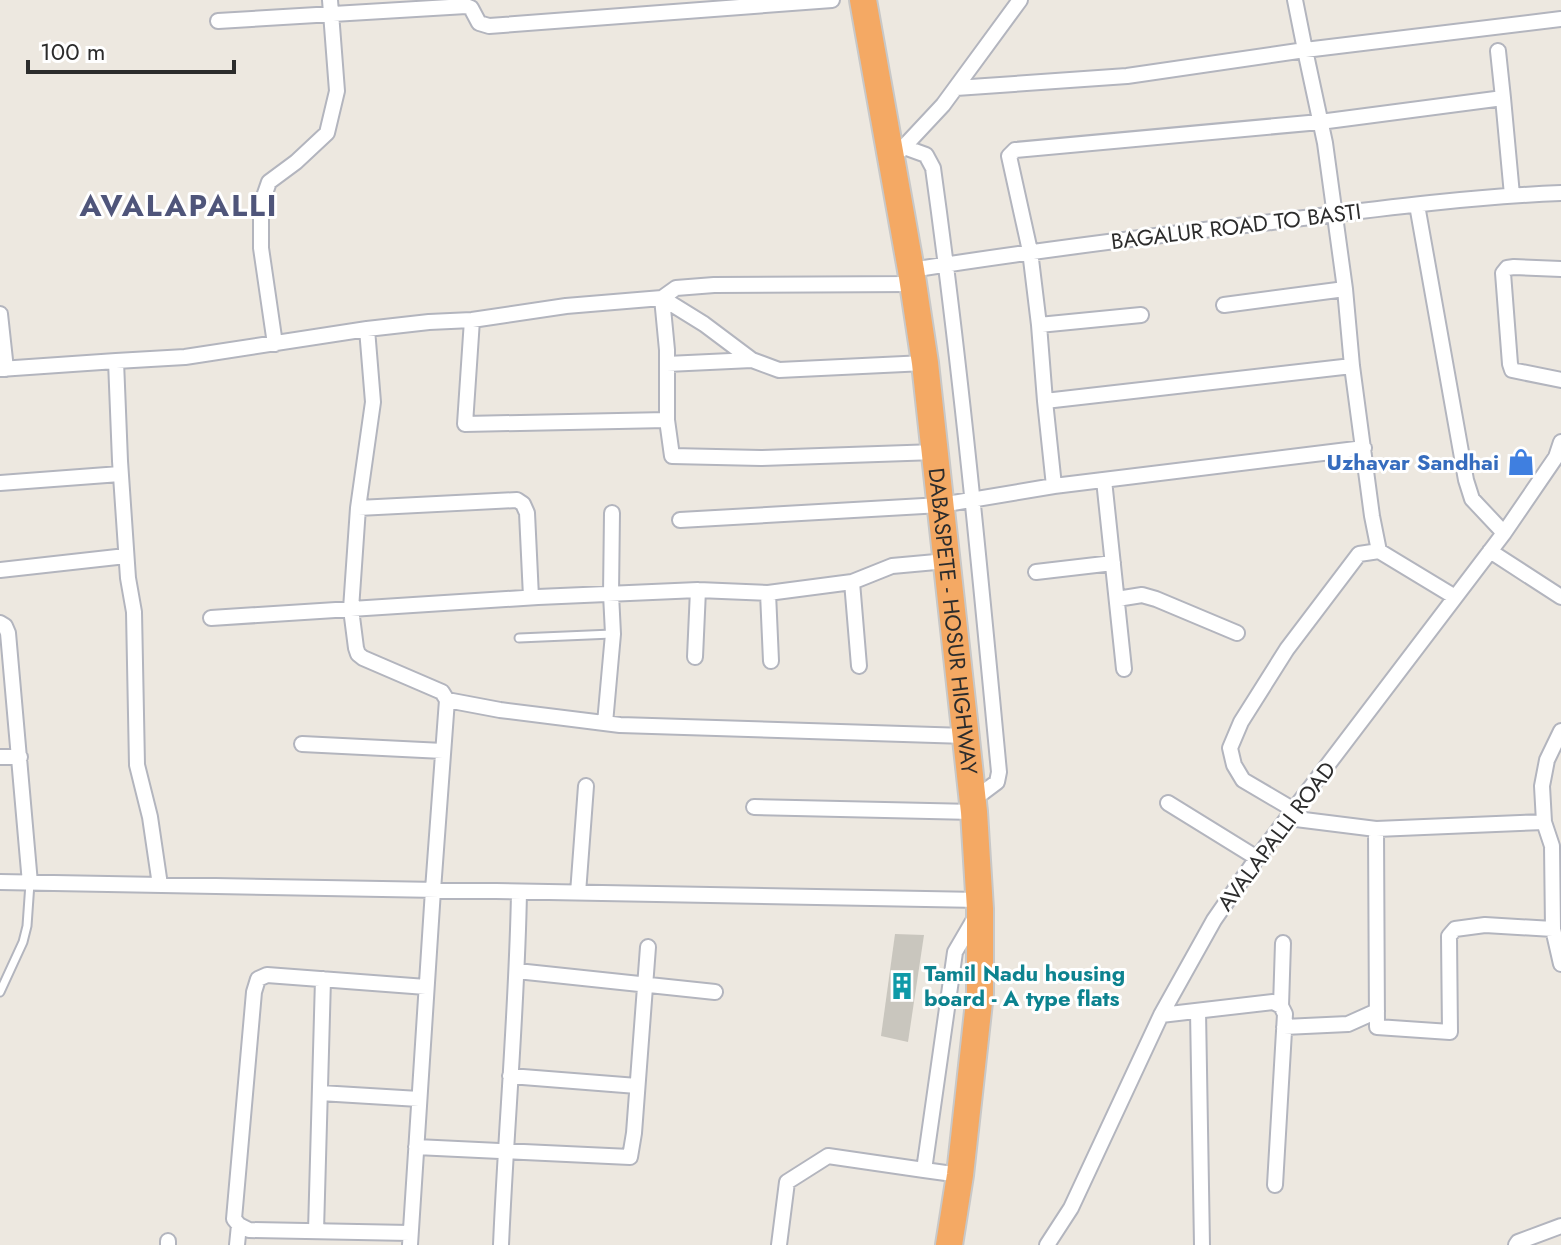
<svg xmlns="http://www.w3.org/2000/svg" width="1561" height="1245" font-family="Jost,sans-serif">
  <rect width="100%" height="100%" fill="#ede8e0"/>
  <path fill="#c9c6be" d="M895,934L924,935L908,1042L881,1036Z"/>
  <g fill="none" stroke-linecap="round" stroke-linejoin="round">
    <g stroke="#b3b5be" stroke-width="11">
      <path id="lane" d="M519,638L612,634
        M0,992L23,942L27,926L30,883"/>
    </g>
    <g stroke="#b3b5be" stroke-width="18">
      <path id="street" d="M218,21L466,6L471,8L479,23L489,26L832,0
        M1498,51L1503,98
        M956,88L1127,76L1305,50L1295,0
        M904,147L926,155L933,168C961,369 980,571 999,772L997,782L973,800
        M900,151L943,105L1020,0
        M1417,205L1466,480L1472,499L1504,533
        M1561,269L1514,267L1507,268L1503,273L1510,364L1512,370L1561,380
        M911,270C1031,251 1151,236 1272,222C1368,210 1464,197 1561,193
        M1224,305L1345,289
        M0,314L6,369
        M472,320L465,424L667,420L672,456L761,458L936,452
        M1039,325L1141,315
        M367,329L373,402L358,508L351,609L356,648L358,654L363,658L442,692L447,700L433,890L410,1245
        M275,344L261,248V205L269,182L296,162L327,133L337,91L330,0
        M116,361L185,357L367,329L429,322L472,320L566,306L662,298L704,324L752,360L779,370L925,363
        M667,364L752,360
        M0,369L116,361L120,461L128,578L134,612L137,765L150,817L160,885
        M1045,401L1352,366
        M667,420V350L662,298L676,288L714,285L913,284
        M1104,480L1124,669
        M0,483L120,474
        M1054,486L1045,401L1039,325L1030,251L1009,156L1015,150L1320,122L1503,98L1512,195
        M358,508L517,500L523,504L527,513L531,597
        M680,520L941,505L1054,486L1364,448
        M1490,551L1561,597
        M0,570L126,556
        M1036,572L1113,563
        M852,582L859,666
        M768,593L852,582L892,566L947,561
        M1455,597L1379,551L1372,516L1352,366L1345,289L1325,143L1305,50L1561,19
        M1117,599L1142,595L1156,599L1237,633
        M211,618L538,597L698,590L768,593L771,661
        M0,623L5,626L8,633L30,883
        M695,657L698,590
        M447,700L500,710L620,725L966,736
        M605,723L613,634L611,594L612,513
        M302,744L443,751
        M0,757H20
        M1168,803L1257,858
        M754,807L974,812
        M1294,810L1243,780L1234,765L1230,748L1241,722L1287,649L1359,554L1379,551
        M1288,818L1376,829
        M1544,822L1542,786L1547,760L1561,731
        M0,882L980,900
        M578,893L586,786
        M1553,929L1552,846L1544,822L1376,829L1377,1027L1450,1032L1449,936L1455,929L1485,925L1553,929L1561,964
        M517,971L715,992
        M1281,1006L1283,943
        M1198,1011L1202,1245
        M1161,1015L1273,1002L1281,1006L1285,1014L1275,1185
        M1284,1027L1348,1024L1377,1011
        M510,1076L637,1086
        M320,1093L419,1099
        M416,1147L630,1157L634,1133L648,947
        M960,1175L924,1170L955,952L976,916
        M316,1231L323,979
        M410,1233L249,1230L239,1225L234,1219L254,992L258,979L267,975L426,987
        M168,1245V1241
        M237,1245L239,1225
        M501,1245C506,1127 517,1010 519,892
        M779,1245L787,1182L828,1156L924,1170
        M1047,1245L1071,1208L1161,1015L1214,920L1257,858L1504,533L1556,457L1561,442
        M1516,1245L1518,1242L1561,1226"/>
    </g>
    <g stroke="#c8c8c8" stroke-width="30">
      <g id="highway">
        <path id="s1" d="M863,0L911,270L925,363L974,812L980,909V993L960,1175L949,1245"/>
      </g>
    </g>
    <use href="#lane" stroke="#fff" stroke-width="7"/>
    <use href="#street" stroke="#fff" stroke-width="14"/>
    <use href="#highway" stroke="#f4a964" stroke-width="26"/>
  </g>
  <defs>
    <g id="shop-bare" transform="scale(2.16)"><path d="M-5-2.5h2.3a2.7 3.5 0 0 1 5.4 0H5L5.5 6h-11ZM-1.5-2.5h3a1.5 2.3 0 0 0-3 0Z" fill="#3f7fe0" stroke="#fff" stroke-width="2.5" paint-order="stroke"/></g>
    <g id="building-bare" transform="scale(2.16)"><path d="M-4-6H4V6H1V3H-1V6H-4ZM-2.5-4.3h1.7v1.8h-1.7ZM.8-4.3h1.7v1.8H.8ZM-2.5-1h1.7V.8h-1.7ZM.8-1h1.7V.8H.8Z" fill="#0f9aa8" stroke="#fff" stroke-width="2.5" paint-order="stroke"/></g>
  </defs>
  <g fill-rule="evenodd">
    <use href="#shop-bare" x="1521" y="462"/>
    <use href="#building-bare" x="902" y="986"/>
  </g>
  <g text-anchor="middle" dominant-baseline="central" stroke-width="6" stroke-linejoin="round" paint-order="stroke">
    <g font-size="22" fill="#2c2c2c" stroke="#fff">
      <text transform="translate(1236 226) rotate(-7)">BAGALUR ROAD TO BASTI</text>
      <text stroke="none"><textPath href="#s1" startOffset="628">DABASPETE - HOSUR HIGHWAY</textPath></text>
      <text transform="translate(1276 836) rotate(-53)">AVALAPALLI ROAD</text>
    </g>
    <g font-size="22" font-weight="bold" fill="#366cbe" stroke="#fff" text-anchor="end">
      <text x="1499" y="462">Uzhavar Sandhai</text>
    </g>
    <g font-size="22" font-weight="bold" fill="#0d838f" stroke="#fff" text-anchor="start">
      <text x="924" y="973">Tamil Nadu housing<tspan x="924" dy="25">board - A type flats</tspan></text>
    </g>
    <g font-size="30" font-weight="bold" letter-spacing="2" fill="#4f557a" stroke="#fff">
      <text x="179" y="205">AVALAPALLI</text>
    </g>
  </g>
  <path d="M28 60v12h206v-12" fill="none" stroke="#2c2c2c" stroke-width="4"/>
  <text x="40" y="60" font-size="24" fill="#2c2c2c" stroke="#ffffff" stroke-width="6" paint-order="stroke">100 m</text>
</svg>
